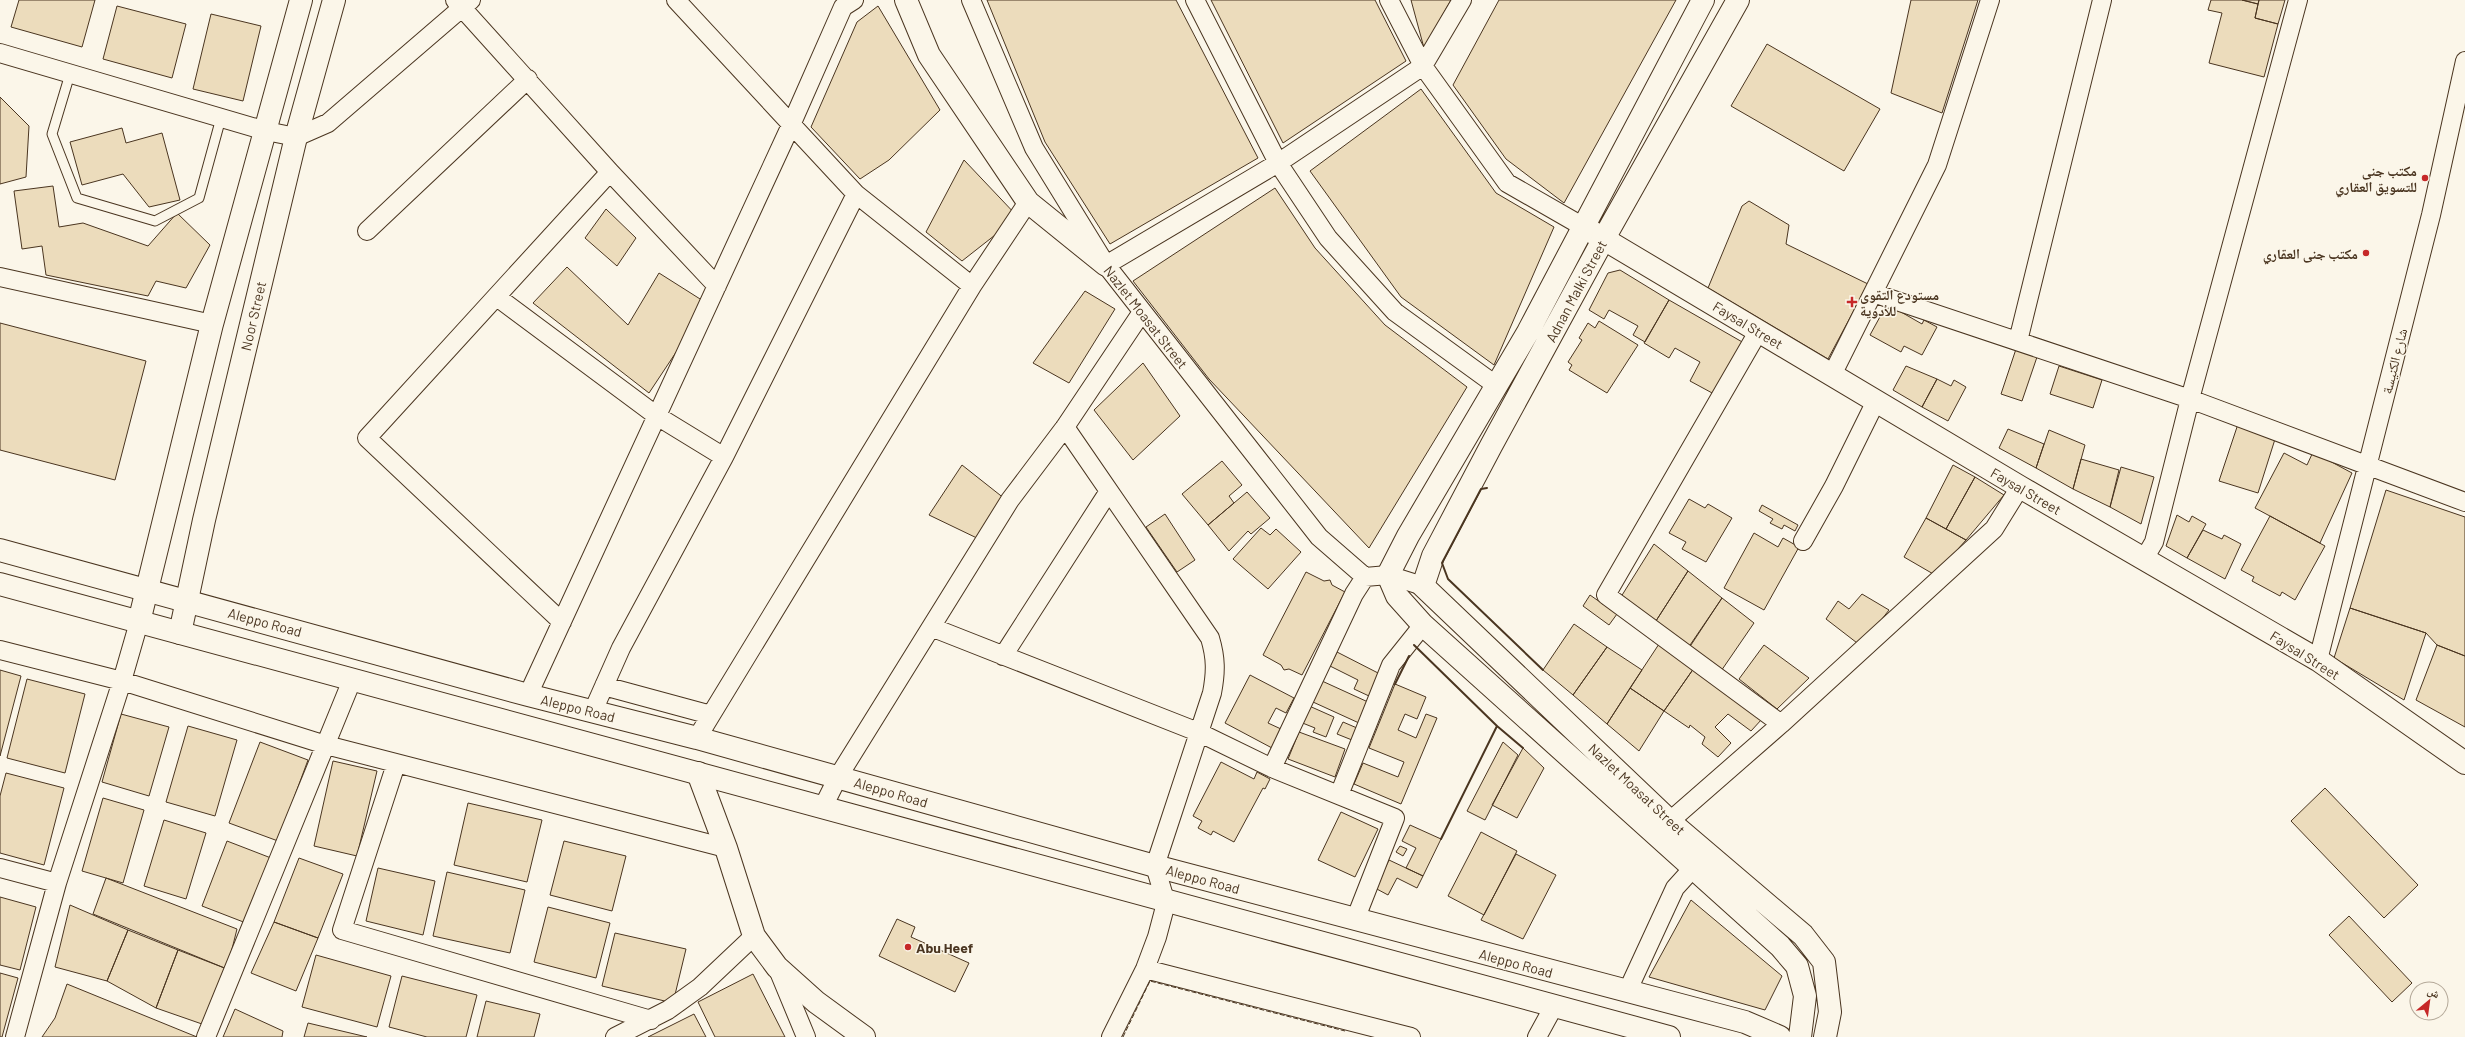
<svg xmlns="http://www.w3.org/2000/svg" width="2465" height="1037" font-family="Barlow,'Noto Naskh Arabic',sans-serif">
  <rect width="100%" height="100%" fill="#fbf6e9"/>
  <path fill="#ecdcbc" stroke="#4a3520" d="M19,0H95L82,47L11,27Z
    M987,0H1176L1258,158L1110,244L1045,142Z
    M1211,0H1375L1406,61L1283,143Z
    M1411,0H1451L1424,48Z
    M1499,0H1676L1564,203L1506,159L1453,85Z
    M1911,0H1978L1942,113L1891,93Z
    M2211,0H2242L2258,4L2255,18L2278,24L2264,77L2209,63L2222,13L2208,10Z
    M2242,0H2259L2258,4Z
    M2259,0H2285L2278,24L2255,18Z
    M117,6L186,24L172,78L103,59Z
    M878,6L940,110L889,160L860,179L811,127L857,22Z
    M211,14L261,26L243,101L193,89Z
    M1767,44L1880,109L1844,171L1731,106Z
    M1421,89L1496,193L1554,227L1494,365L1401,297L1310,171Z
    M0,97L29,126L26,177L0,184Z
    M122,128L126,143L162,133L180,200L149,207L123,174L82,185L70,142Z
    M964,160L1018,217L962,261L926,232Z
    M53,186L59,227L83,223L148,246L177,213L210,245L186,288L156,281L148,296L46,275L42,246L22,249L14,191Z
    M1275,188L1315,248L1385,325L1467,387L1369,548L1209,379L1133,281Z
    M1749,201L1789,225L1786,244L1868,284L1828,359L1708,288L1742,206Z
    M606,209L636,238L617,266L585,238Z
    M567,267L628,325L659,273L708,304L649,393L533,303Z
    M1620,270L1669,300L1645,342L1633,335L1638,326L1609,310L1604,319L1589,310L1608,273Z
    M1085,291L1115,309L1069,383L1033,363Z
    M1669,300L1744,343L1714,394L1690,381L1700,362L1675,348L1669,358L1644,343Z
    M1887,304L1922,324L1924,320L1937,327L1922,355L1904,346L1901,352L1870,335Z
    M1599,321L1638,345L1607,393L1569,370L1572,365L1568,362L1582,340L1579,338L1588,323L1595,328Z
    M0,323L146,361L115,480L0,450Z
    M2016,349L2037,357L2022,401L2001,394Z
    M1143,363L1180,416L1133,460L1094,410Z
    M1906,366L1937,379L1922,407L1893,390Z
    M2059,366L2102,380L2093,408L2050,394Z
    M1937,379L1951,386L1954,380L1966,387L1948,421L1922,407Z
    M2238,424L2276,436L2258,493L2219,481Z
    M2008,429L2044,444L2036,468L1999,448Z
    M2049,430L2085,445L2073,489L2036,468Z
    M2313,452L2352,473L2320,543L2255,508L2284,453L2307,465Z
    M2081,459L2119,470L2110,507L2073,489Z
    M1222,461L1242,485L1229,496L1234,503L1208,525L1182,494Z
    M962,465L1005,499L981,540L929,515Z
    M1953,465L1975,477L1946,529L1926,518Z
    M2121,467L2154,477L2141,524L2110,507Z
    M1975,477L2004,495L1966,540L1946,529Z
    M2386,490L2465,517V656L2437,645L2426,633L2350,608Z
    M1247,492L1270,518L1251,534L1248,531L1229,551L1208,525Z
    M1689,499L1705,508L1708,504L1732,518L1706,562L1682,549L1686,542L1669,533Z
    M1762,505L1798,525L1795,531L1784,525L1782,529L1770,523L1773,519L1759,511Z
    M1165,514L1195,560L1177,572L1146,527Z
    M2177,515L2189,522L2192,516L2206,524L2187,558L2166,546Z
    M2270,516L2325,546L2295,600L2282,592L2280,596L2252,581L2254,577L2241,570Z
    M1926,518L1966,540L1935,575L1904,557Z
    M1261,528L1270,535L1276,529L1301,552L1268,589L1233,559Z
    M2203,530L2222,539L2224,535L2241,544L2225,579L2187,558Z
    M1754,533L1778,547L1783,538L1799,547L1764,610L1724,588Z
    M1654,544L1688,571L1654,624L1619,600Z
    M1688,571L1722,598L1689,648L1654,624Z
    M1306,572L1324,581L1330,580L1332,585L1345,592L1302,675L1289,669L1284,670L1281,665L1263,655Z
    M1862,594L1889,610L1861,646L1826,619L1838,601L1849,609Z
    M1590,595L1617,614L1609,625L1583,606Z
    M1722,598L1754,623L1719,674L1686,651Z
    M2350,608L2426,633L2404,700L2334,658Z
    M1574,624L1607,647L1573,695L1543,670Z
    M1659,644L1694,668L1664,711L1630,688Z
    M1764,645L1809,678L1777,709L1739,679Z
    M2437,645L2465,656V727L2416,700Z
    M1607,647L1642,670L1607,724L1573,695Z
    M1337,652L1380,674L1369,696L1354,689L1358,680L1330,666Z
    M1694,668L1762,719L1751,731L1728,714L1715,727L1731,743L1718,757L1702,744L1705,737L1690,725L1689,728L1664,711Z
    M0,670L21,676L0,756Z
    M1250,675L1294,698L1286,713L1276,708L1268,723L1281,729L1272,748L1225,723Z
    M27,679L85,694L65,773L7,758Z
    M1322,681L1368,702L1359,723L1313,702Z
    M1395,684L1426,697L1417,719L1405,714L1398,730L1416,738L1426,714L1437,718L1401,804L1354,784L1363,763L1398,777L1404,762L1369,748Z
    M1630,688L1664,711L1639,751L1607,724Z
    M1307,705L1334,717L1326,737L1313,732L1315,728L1300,722Z
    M121,714L169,727L149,796L102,782Z
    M1343,722L1357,728L1352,740L1337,734Z
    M188,726L237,740L215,816L166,802Z
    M1299,732L1345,749L1335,777L1288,759Z
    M260,742L308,760L278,841L229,823Z
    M1503,742L1518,755L1485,820L1467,811Z
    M1523,748L1544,768L1517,818L1492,805Z
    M333,761L377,771L357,856L314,846Z
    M1221,762L1254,779L1257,772L1270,779L1265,789L1263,788L1234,842L1213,831L1211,835L1198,828L1202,821L1193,816Z
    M6,773L64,788L44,865L0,853V796Z
    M2325,788L2418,885L2384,918L2291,821Z
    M103,798L144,810L123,883L82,871Z
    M468,803L542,820L527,882L454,865Z
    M1341,812L1378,829L1355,877L1318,860Z
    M164,820L206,833L186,899L144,886Z
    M1410,825L1441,839L1423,876L1406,868L1416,848L1402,841Z
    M1481,832L1517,851L1484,915L1448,896Z
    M227,841L271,858L246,923L202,906Z
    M564,841L626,856L612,911L550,895Z
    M1400,846L1407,849L1403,856L1396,852Z
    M1516,854L1556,875L1523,939L1481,920Z
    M299,858L343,874L318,938L274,922Z
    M1389,860L1423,876L1417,888L1397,878L1388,895L1375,888Z
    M378,868L435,881L423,935L366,921Z
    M447,872L525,890L510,953L433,936Z
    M106,878L237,929L227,969L93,914Z
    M0,897L36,907L20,970L0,965Z
    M1691,900L1782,976L1765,1010L1649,977Z
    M70,905L128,930L107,981L55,967Z
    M548,907L610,923L596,978L534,962Z
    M2349,916L2412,983L2392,1002L2329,935Z
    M897,919L915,927L911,937L969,963L955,992L879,956Z
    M274,922L318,938L296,991L251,973Z
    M128,930L178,950L156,1008L107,981Z
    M615,933L686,949L673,1003L602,986Z
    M178,950L227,969L202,1024L156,1008Z
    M316,955L391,976L377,1027L302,1007Z
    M0,973L18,978L2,1037H0Z
    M753,974L785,1037H715L698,1002Z
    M402,976L477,995L466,1037H427L389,1027Z
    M67,984L197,1037H42L55,1018Z
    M486,1001L540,1014L534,1037H477Z
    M235,1009L283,1031L282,1037H223Z
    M694,1014L706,1037H648Z
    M308,1023L367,1037H304Z"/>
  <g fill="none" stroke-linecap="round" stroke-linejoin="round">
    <g stroke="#4a3520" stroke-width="11">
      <path id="service" d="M70,74L52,134L77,198L155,221L199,198L221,118"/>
    </g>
    <g stroke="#4a3520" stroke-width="20">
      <path id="minor" d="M455,0L610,172L717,286
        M676,0L856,194L972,286
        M971,0L1034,148L1106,265L1319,537L1365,577L1388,575L1423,586
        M1195,0L1278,163L1328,238L1395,312L1497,386
        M1389,0L1423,66L1507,183L1582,226
        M0,53L266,131L296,137L328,123L471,0
        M367,231L528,79
        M1106,265L1278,163L1423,66L1462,0
        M0,277L212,324
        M1873,293L2190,399L2465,502
        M497,297L657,416L724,457
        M1758,332L1606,595L1781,724
        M2018,341L2102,0
        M1832,375L1937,165L1990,0
        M1065,427L1210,638C1216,658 1216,672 1212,693L1155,866L1166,903L1157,937L1145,969L1111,1037
        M1803,541L1834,486L1876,401
        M2144,559L2154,542L2190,399L2298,0
        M562,622L367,438L610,172
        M931,627L1198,732L1272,768L1395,818L1355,920
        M0,650L122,681L326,745L726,848
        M1003,656L1109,491
        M2318,660L2431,215L2465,61
        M604,686L711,715
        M528,695L791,125L843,7L854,0
        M593,711L621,648L724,457L856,194
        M697,738L972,286L1028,202
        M396,764L342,930L651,1020
        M1272,768L1354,594L1365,577
        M1339,795L1391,665L1423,625
        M823,807L838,777L1010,500L1065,427L1142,312
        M1670,821L1781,724L1994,529L2020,487
        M0,868L57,883
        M777,967L806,1037
        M1145,969L1411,1037
        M1627,992L1675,888L1694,867
        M15,1037L57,883L122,681L139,622
        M206,1037L352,680
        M615,1037L668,1010L700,987L754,936
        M1537,1037L1554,1006"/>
    </g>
    <g stroke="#4a3520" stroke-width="24">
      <path id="tertiary" d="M906,0L929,55L1028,202L1106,265
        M698,773L726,848L754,936L777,967L816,1002L864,1037"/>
    </g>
    <g stroke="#4a3520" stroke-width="24">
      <path id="secondary" d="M1582,226L2020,487L2318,660L2465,763
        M139,622L212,324L301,0
        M180,633L204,520L296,137L334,0"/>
    </g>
    <g stroke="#4a3520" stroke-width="24">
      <path id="primary" d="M1703,0L1528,332L1408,536L1388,575L1397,596L1423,625L1780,946L1797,966L1805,996L1800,1037
        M1738,0L1603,240L1491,446L1433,556L1423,586L1676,827L1803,935L1824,962L1830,1012L1825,1037
        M0,550L528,695L697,738L1155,866L1745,1022L1780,1037
        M0,584C556,736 1112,888 1669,1037"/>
    </g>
    <use href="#service" stroke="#fbf6e9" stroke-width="9"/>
    <use href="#minor" stroke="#fbf6e9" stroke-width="18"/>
    <use href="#tertiary" stroke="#fbf6e9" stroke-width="22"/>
    <use href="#secondary" stroke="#fbf6e9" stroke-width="22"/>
    <use href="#primary" stroke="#fbf6e9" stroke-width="22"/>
    <path stroke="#4a3520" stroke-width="1" stroke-dasharray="5 2" stroke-linecap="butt" d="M1123,1037L1150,981L1345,1031"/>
    <path stroke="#4a3520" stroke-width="2" d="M1487,488L1481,489L1442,563L1448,579L1543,670
      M1414,645L1497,726
      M1395,684L1409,656
      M1441,839L1497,726L1523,748"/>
  </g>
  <g fill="#c62828" stroke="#fbf6e9" stroke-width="1.5">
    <circle cx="2425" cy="178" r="4"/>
    <circle cx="2366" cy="253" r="4"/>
    <path d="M1850 296h4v4h4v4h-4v4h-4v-4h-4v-4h4z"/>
    <circle cx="908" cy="947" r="4"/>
  </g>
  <g text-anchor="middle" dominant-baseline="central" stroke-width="3" stroke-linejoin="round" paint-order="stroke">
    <g font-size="14" font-weight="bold" fill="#4a3520" stroke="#fbf6e9" text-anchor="end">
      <text x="2417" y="170">مكتب جنى<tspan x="2417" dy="16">للتسويق العقاري</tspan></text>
      <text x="2358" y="253">مكتب جنى العقاري</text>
      <text x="1860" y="294" text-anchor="start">مستودع التقوى<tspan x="1860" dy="16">للأدوية</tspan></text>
      <text x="916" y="947" text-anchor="start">Abu Heef</text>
    </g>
    <g font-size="14" fill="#4a3520" stroke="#fbf6e9">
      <text transform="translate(1576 291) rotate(-62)">Adnan Malki Street</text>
      <text transform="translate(253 316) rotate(-77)">Noor Street</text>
      <text transform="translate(1146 317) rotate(52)">Nazlet Moasat Street</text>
      <text transform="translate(1748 325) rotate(31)">Faysal Street</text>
      <text transform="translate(2394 361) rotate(-76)">شارع الكنيسة</text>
      <text transform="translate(2026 491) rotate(30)">Faysal Street</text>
      <text transform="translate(265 622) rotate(15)">Aleppo Road</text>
      <text transform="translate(2305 655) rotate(32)">Faysal Street</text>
      <text transform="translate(578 708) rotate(14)">Aleppo Road</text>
      <text transform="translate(1637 789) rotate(43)">Nazlet Moasat Street</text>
      <text transform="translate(891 792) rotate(16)">Aleppo Road</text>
      <text transform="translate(1203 879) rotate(15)">Aleppo Road</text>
      <text transform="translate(1516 963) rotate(15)">Aleppo Road</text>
    </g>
  </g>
  <g transform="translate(2429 1001) rotate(29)"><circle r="19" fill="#fbf6e9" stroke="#b4a999"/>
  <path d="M0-3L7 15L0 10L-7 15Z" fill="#c62828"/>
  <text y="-6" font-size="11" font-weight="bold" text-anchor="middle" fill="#4a3520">ش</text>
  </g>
</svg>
